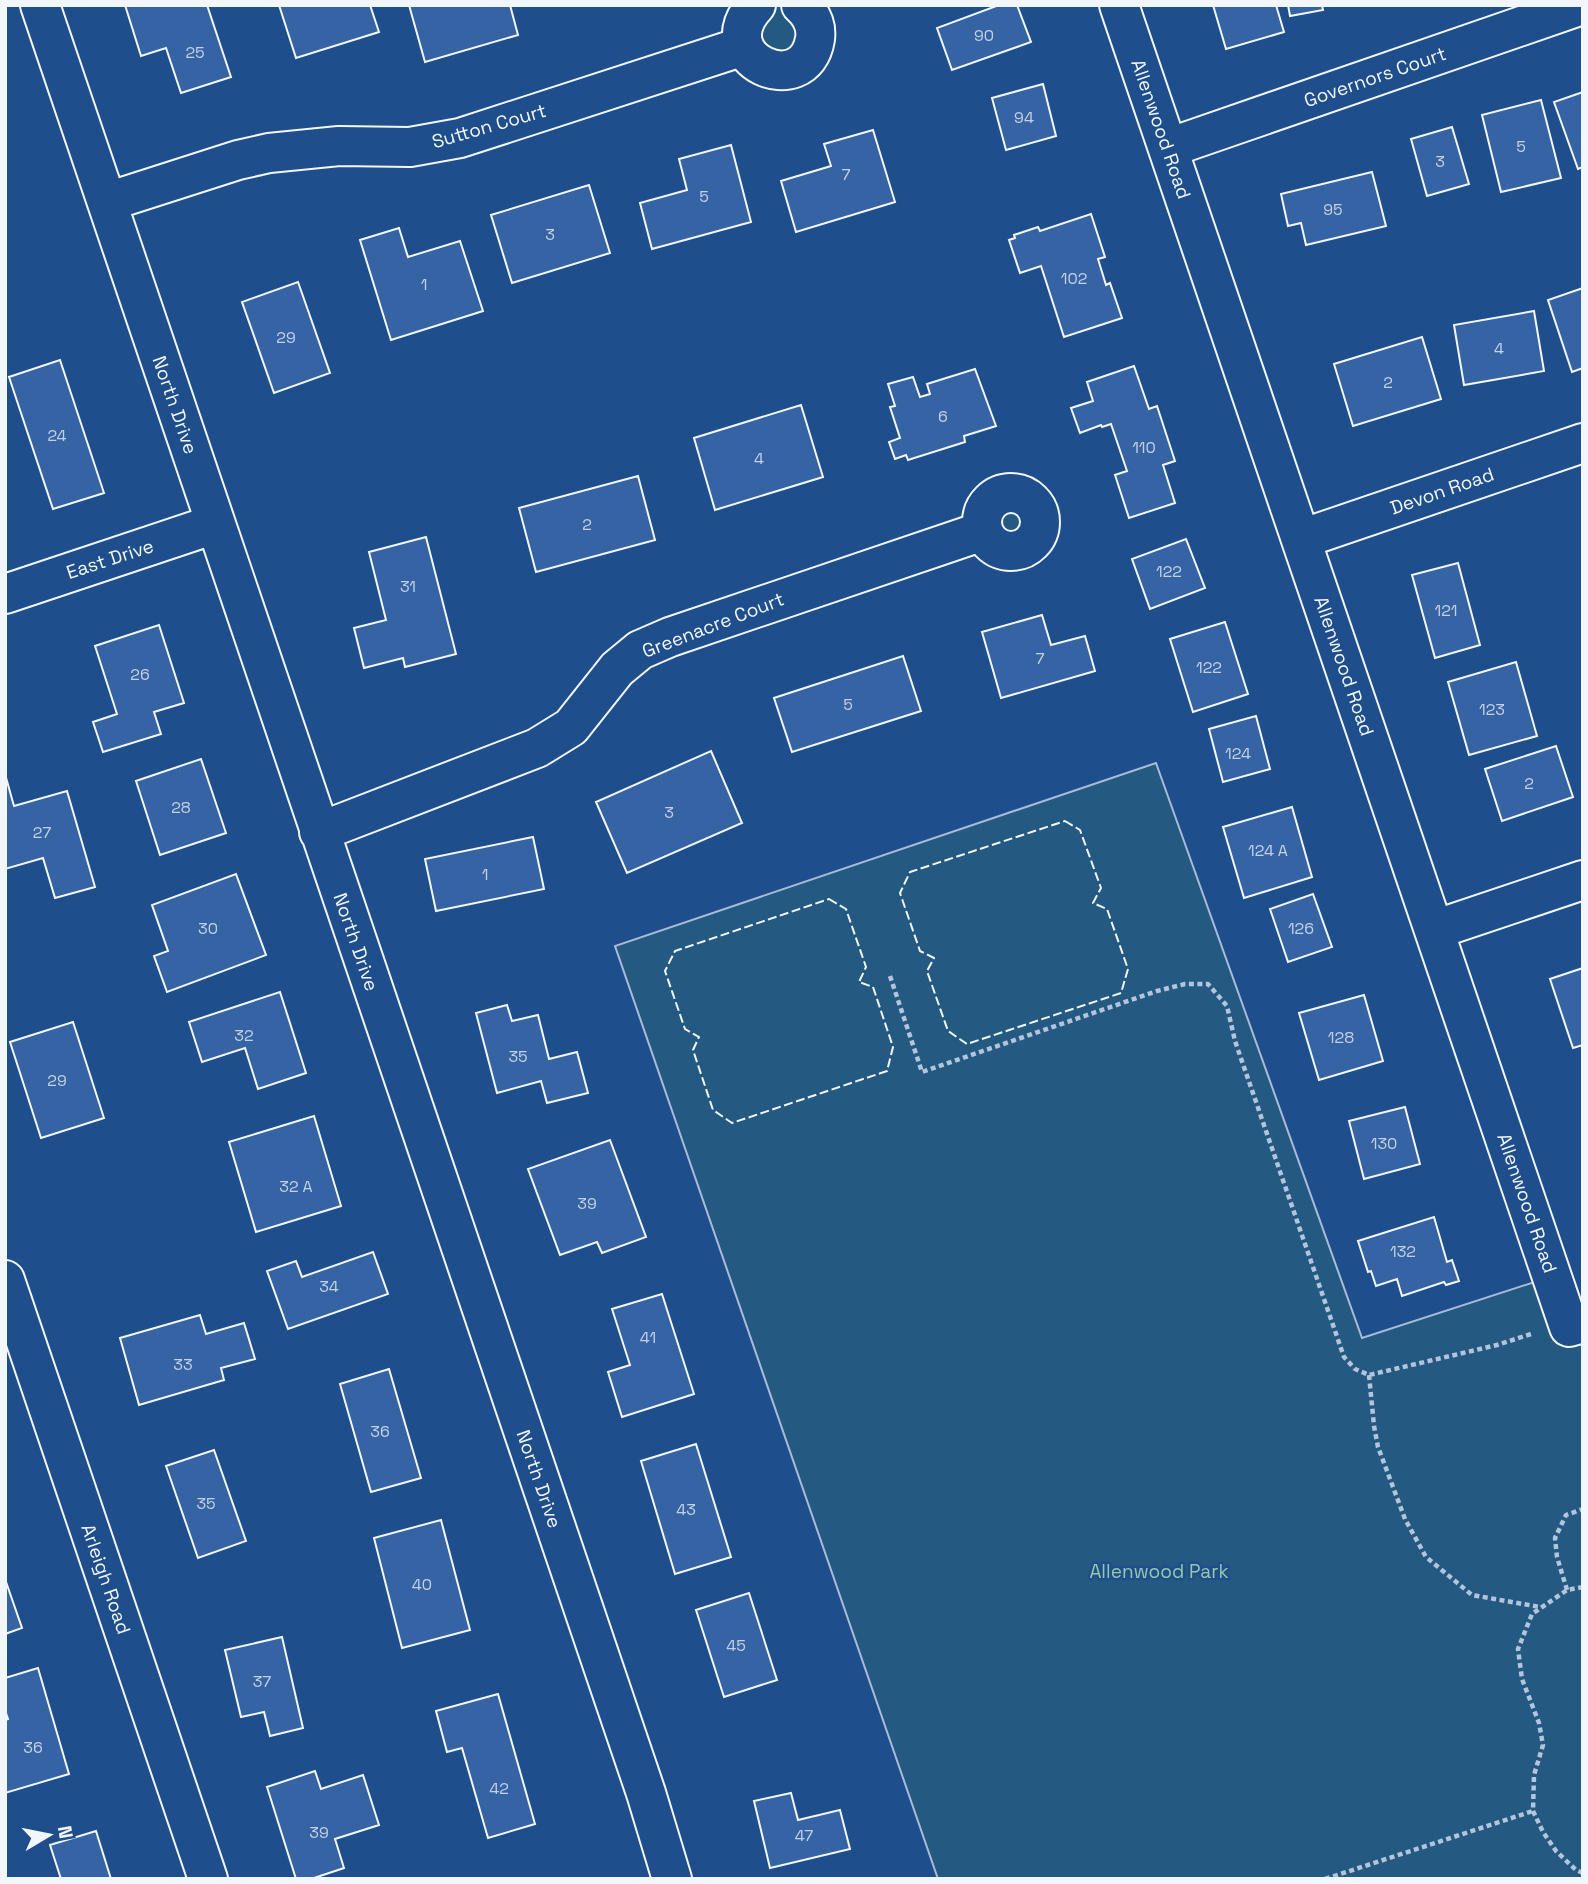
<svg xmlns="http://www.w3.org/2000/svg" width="1588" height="1884" font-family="'Space Grotesk',sans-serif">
  <rect width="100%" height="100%" fill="#1f4e8c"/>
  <path fill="#245a82" stroke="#a8bbd7" stroke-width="2" d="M756,5H801L806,10L790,69L744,23Z
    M983 521a28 28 0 1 1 56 0a28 28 0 1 1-56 0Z
    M1156,763L1362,1338L1547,1278L1583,1339V1879H938L615,946Z"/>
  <path fill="#3563a3" stroke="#f2f6ff" stroke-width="2" d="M125,5H207L231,77L181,93L166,48L141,56Z
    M279,5H370L379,32L296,58Z
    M409,5H510L518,35L425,62Z
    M999,5H1017L1031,42L952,70L937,28Z
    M1213,5H1276L1284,32L1226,49Z
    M1288,5H1322L1323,10L1290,16Z
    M1043,84L1056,136L1006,150L992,98Z
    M1583,92V167L1578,169L1554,102Z
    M1541,100L1561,178L1501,192L1482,115Z
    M1452,127L1469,184L1427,196L1411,139Z
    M873,130L895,202L796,232L781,181L831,166L824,144Z
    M731,145L751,222L652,249L640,203L687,190L679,159Z
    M1372,172L1386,226L1306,245L1301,223L1288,226L1281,194Z
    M589,185L610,253L512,283L491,215Z
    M1091,214L1105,257L1098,259L1106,285L1110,283L1122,318L1064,337L1041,266L1020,273L1009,240L1015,238L1014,235L1038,227L1040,231Z
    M399,228L408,257L460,241L483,311L391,340L360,240Z
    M298,282L330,373L274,393L242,302Z
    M1583,288V368L1572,372L1548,300Z
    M1534,311L1544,371L1464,385L1454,325Z
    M1422,337L1441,399L1353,426L1334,364Z
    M60,360L104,493L53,509L9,377Z
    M1134,366L1149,409L1157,406L1175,461L1163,465L1175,503L1129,518L1115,475L1127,471L1111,424L1102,427L1101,425L1080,433L1071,408L1093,401L1087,382Z
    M975,369L996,426L964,436L965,442L908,460L906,455L895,459L889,442L900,438L890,407L895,406L888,384L913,377L920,397L930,394L927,384Z
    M801,405L823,477L715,510L694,438Z
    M638,476L655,540L536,572L519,508Z
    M426,537L456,654L405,667L403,658L364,668L354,628L386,620L369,552Z
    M1186,539L1205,588L1150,609L1132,559Z
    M1458,563L1480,645L1435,658L1412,575Z
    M1042,615L1051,645L1085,636L1095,671L1001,698L982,632Z
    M1225,622L1248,694L1193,712L1170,639Z
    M159,625L184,703L154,712L161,734L103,752L93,722L117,714L95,646Z
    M903,656L921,711L792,752L774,698Z
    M1516,662L1537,736L1469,755L1448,682Z
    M1256,716L1270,769L1223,782L1209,729Z
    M1556,746L1573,797L1502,821L1485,769Z
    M711,751L742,823L627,873L596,802Z
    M201,759L226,833L160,855L136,781Z
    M5,774L14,806L67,791L95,887L55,898L43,858L5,869Z
    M1292,807L1312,877L1244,898L1223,827Z
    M533,837L544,889L436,911L425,859Z
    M236,874L266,955L167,992L154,956L168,951L152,905Z
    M1313,894L1332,947L1288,962L1270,909Z
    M1583,968V1045L1573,1048L1550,979Z
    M280,992L306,1073L258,1089L245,1048L202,1062L189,1022Z
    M1364,995L1383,1061L1319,1080L1299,1013Z
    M507,1005L512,1021L538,1015L549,1059L577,1052L588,1093L547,1103L541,1081L497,1093L476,1013Z
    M73,1022L104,1118L41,1138L10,1042Z
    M1405,1107L1420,1164L1364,1179L1349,1121Z
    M314,1116L341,1206L256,1232L229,1142Z
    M610,1140L646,1237L602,1253L597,1242L560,1255L528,1169Z
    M1434,1217L1447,1262L1452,1260L1459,1281L1446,1285L1444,1282L1402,1296L1397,1279L1376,1286L1371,1271L1368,1272L1358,1241Z
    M373,1252L388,1294L288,1329L267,1271L296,1261L302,1277Z
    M662,1294L694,1394L622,1417L608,1372L630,1365L612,1309Z
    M200,1315L206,1334L244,1323L255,1359L221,1368L224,1380L139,1405L120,1338Z
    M389,1369L421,1478L371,1492L340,1384Z
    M696,1444L731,1557L675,1574L641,1461Z
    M214,1450L246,1541L198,1558L166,1466Z
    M441,1520L470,1630L402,1648L374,1538Z
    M5,1579L22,1628L5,1634Z
    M749,1593L777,1680L724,1697L696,1610Z
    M282,1637L303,1728L270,1736L264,1712L241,1717L225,1650Z
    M38,1668L69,1774L5,1793V1720L8,1719L5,1710V1678Z
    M498,1694L535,1824L488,1838L462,1748L447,1752L436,1711Z
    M315,1771L321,1789L363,1775L379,1825L335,1839L344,1868L311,1879H296L267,1787Z
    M791,1793L798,1820L840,1810L850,1849L770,1868L754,1801Z
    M96,1831L111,1879H61L50,1845Z"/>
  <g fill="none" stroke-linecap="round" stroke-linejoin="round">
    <g stroke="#f2f6ff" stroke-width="42">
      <path id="minor" d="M40,5L646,1793L672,1879
        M756,5C706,59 805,102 815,39C817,25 811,14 801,5
        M1119,5L1569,1327L1583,1323
        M1168,148L1582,5
        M107,202L238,160L269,153L339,146L410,147L460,138L744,46
        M982 522a29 29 0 1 1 58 0a29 29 0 1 1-58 0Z
        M1301,539L1583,443
        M5,594L215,524
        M319,832L537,748L571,727L617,669L640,650L670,637L983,531
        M1434,930L1583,880
        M5,1280L208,1879"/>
    </g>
    <path stroke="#b3c4dc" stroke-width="4.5" stroke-dasharray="5 3.5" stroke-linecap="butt" d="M890,976L922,1072L1157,991L1185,984H1208L1227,1006L1235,1041L1344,1357L1355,1369L1369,1375L1497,1345L1534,1333
      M1369,1375L1374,1426L1378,1447L1405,1519L1426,1557L1472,1595L1540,1607
      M1583,1587L1567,1590L1532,1614L1518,1649L1522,1679L1539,1723L1543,1745L1534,1775L1533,1811L1543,1832L1556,1851L1576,1870L1583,1873
      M1567,1590L1557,1557L1555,1538L1566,1515L1583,1509
      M1325,1879L1533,1811"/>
    <use href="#minor" stroke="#1f4e8c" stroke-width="38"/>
    <path stroke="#f2f6ff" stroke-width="2" stroke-dasharray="9 3.5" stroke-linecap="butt" d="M1065,821L1080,830L1101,888L1093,903L1107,909L1128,969L1121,993L967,1044L948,1031L927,971L934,958L920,951L900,893L910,872Z
      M829,899L846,909L866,967L859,982L873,987L893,1047L887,1071L732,1123L713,1110L693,1050L699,1037L685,1029L665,971L675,951Z"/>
  </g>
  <g text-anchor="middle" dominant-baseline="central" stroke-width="5" stroke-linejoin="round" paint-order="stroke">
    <g font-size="16" fill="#c3d1e8">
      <text x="984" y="35">90</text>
      <text x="195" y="52">25</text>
      <text x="1024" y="117">94</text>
      <text x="1521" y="146">5</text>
      <text x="1440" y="161">3</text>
      <text x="846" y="174">7</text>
      <text x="704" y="196">5</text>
      <text x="1333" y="209">95</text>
      <text x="550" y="234">3</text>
      <text x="1074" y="278">102</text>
      <text x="424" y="284">1</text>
      <text x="286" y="337">29</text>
      <text x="1499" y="348">4</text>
      <text x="1388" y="382">2</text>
      <text x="943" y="416">6</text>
      <text x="57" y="435">24</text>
      <text x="1144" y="447">110</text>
      <text x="759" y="458">4</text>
      <text x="587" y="524">2</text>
      <text x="1169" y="571">122</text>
      <text x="408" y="586">31</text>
      <text x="1446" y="610">121</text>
      <text x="1040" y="658">7</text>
      <text x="1209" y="667">122</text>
      <text x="140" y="674">26</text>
      <text x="848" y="704">5</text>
      <text x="1492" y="709">123</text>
      <text x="1238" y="753">124</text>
      <text x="1529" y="783">2</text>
      <text x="181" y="807">28</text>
      <text x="669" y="812">3</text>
      <text x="42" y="832">27</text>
      <text x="1268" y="850">124 A</text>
      <text x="485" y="874">1</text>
      <text x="208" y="928">30</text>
      <text x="1301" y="928">126</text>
      <text x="244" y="1035">32</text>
      <text x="1341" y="1037">128</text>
      <text x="518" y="1056">35</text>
      <text x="57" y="1080">29</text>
      <text x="1384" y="1143">130</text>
      <text x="296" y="1186">32 A</text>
      <text x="587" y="1203">39</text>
      <text x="1403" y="1251">132</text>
      <text x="329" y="1286">34</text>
      <text x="648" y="1337">41</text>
      <text x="183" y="1364">33</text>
      <text x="380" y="1431">36</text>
      <text x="206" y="1503">35</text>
      <text x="686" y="1509">43</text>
      <text x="422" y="1584">40</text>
      <text x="736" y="1645">45</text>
      <text x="262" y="1681">37</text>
      <text x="33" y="1747">36</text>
      <text x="499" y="1788">42</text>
      <text x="319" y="1832">39</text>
      <text x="804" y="1835">47</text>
    </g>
    <g font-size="19" fill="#f2f6ff" stroke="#1f4e8c">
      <text transform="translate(1375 77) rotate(-19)">Governors Court</text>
      <text transform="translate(489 126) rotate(-16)">Sutton Court</text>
      <text transform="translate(1161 129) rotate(71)">Allenwood Road</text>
      <text transform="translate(175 405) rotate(71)">North Drive</text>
      <text transform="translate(1442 491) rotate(-19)">Devon Road</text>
      <text transform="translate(110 559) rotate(-18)">East Drive</text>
      <text transform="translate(713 625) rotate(-21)">Greenacre Court</text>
      <text transform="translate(1344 666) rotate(71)">Allenwood Road</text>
      <text transform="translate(356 942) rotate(71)">North Drive</text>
      <text transform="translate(1527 1203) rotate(71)">Allenwood Road</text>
      <text transform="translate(539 1479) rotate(71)">North Drive</text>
      <text transform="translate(106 1579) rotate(71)">Arleigh Road</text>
    </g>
    <g font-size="19" fill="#97c8a6" stroke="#1f4e8c">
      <text x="1159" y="1571">Allenwood Park</text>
    </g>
  </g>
  <rect width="1588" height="1884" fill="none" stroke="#f2f6ff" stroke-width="14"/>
  <g transform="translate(49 1835) rotate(80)" stroke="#1f4e8c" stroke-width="5" paint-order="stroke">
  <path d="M0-5L12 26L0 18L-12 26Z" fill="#f2f6ff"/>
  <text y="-10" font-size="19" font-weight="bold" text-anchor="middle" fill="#f2f6ff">N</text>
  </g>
</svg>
